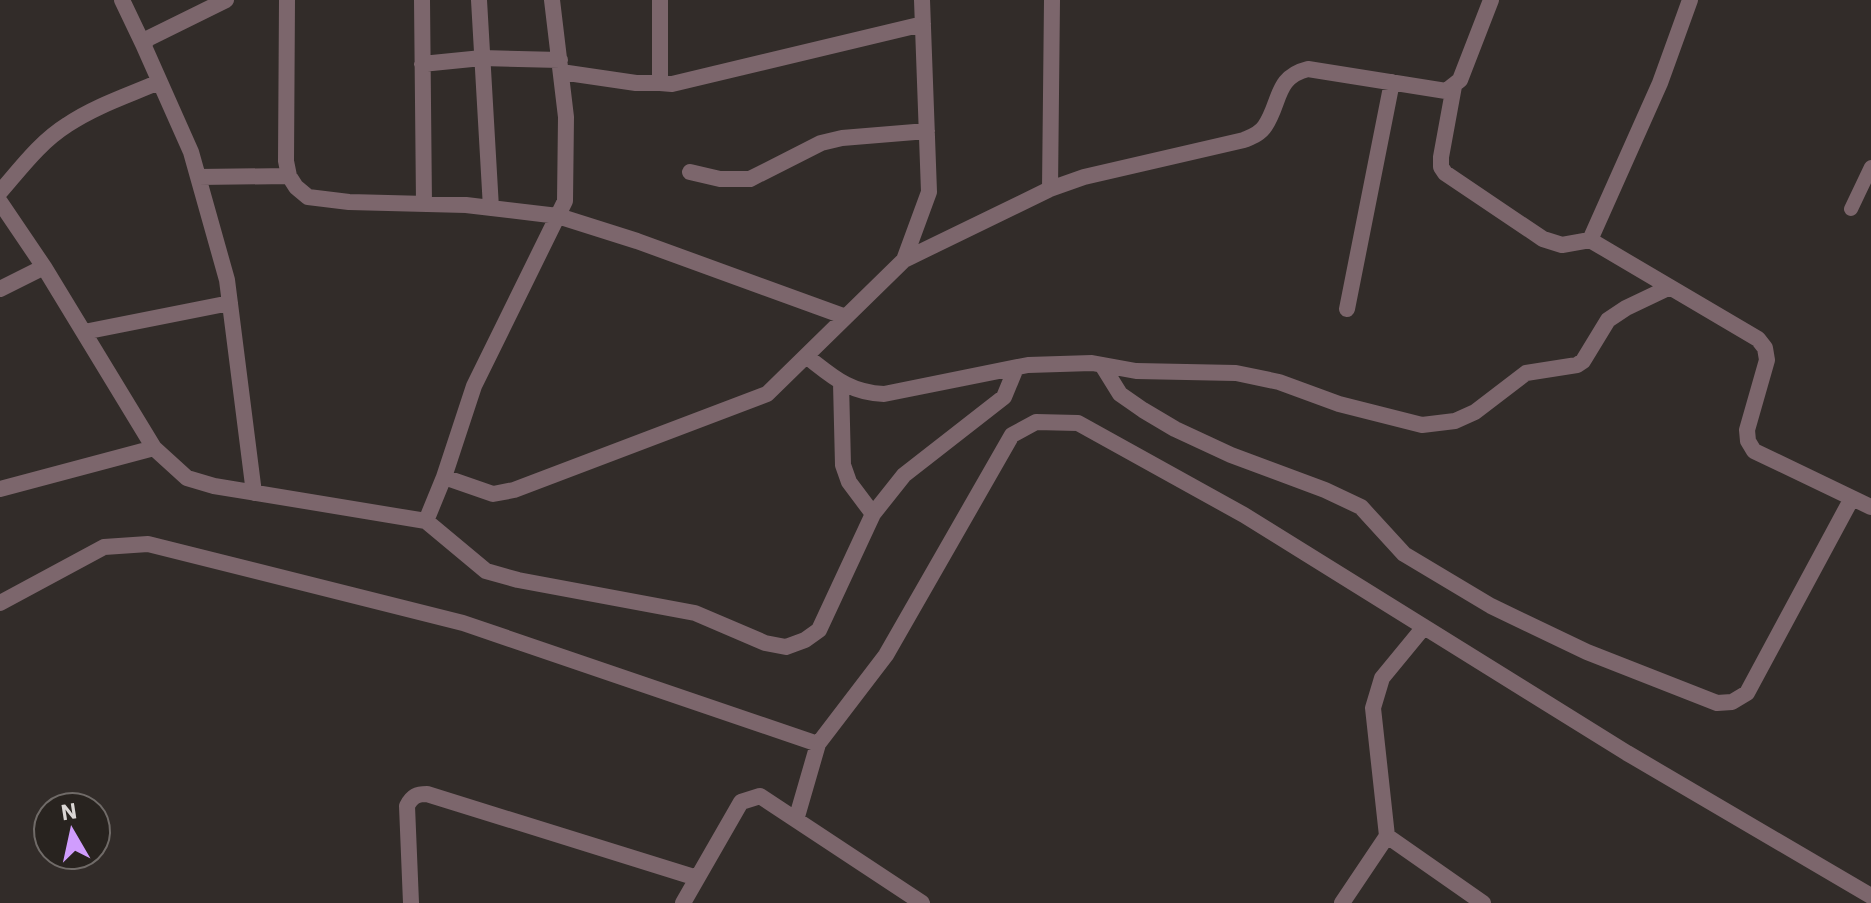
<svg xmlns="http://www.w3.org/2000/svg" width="1871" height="903" font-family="'IBM Plex Sans',sans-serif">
  <rect width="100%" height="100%" fill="#322c29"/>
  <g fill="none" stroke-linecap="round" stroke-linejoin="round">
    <path stroke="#7c666c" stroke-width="14" d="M1851,209L1871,167"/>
    <path stroke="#7c666c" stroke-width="16" d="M122,0L143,44
      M226,0L149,38L143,44L191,152L227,280L254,493
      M287,0L286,161L289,176L296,187L308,197L349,202L466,205L558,216L637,241L846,317
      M422,0L424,204
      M479,0L491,208
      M1690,0L1660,83L1590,240L1758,339L1765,348L1767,360L1747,430L1748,441L1754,451L1871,507
      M422,64L482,58L560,60
      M561,72L636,83H660V0
      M660,83L672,84L923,24
      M1454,86L1441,157V167L1445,173L1543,239L1562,245L1590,240
      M690,172L720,179H750L821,143L842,138L927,131
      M198,177L289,176
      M1050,189L1052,0
      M0,192C21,168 40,142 67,125C95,106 129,95 159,82
      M0,202L44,267L154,448L187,478L214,486L426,521L486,571L518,580L695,613L765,643L786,647L805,640L819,630L873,514L904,475L1004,397L1016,368
      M904,260L1050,189L1084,177L1244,140C1251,137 1260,134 1265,126C1281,102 1275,77 1308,69L1446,91L1460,80L1491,0
      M0,289L44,267
      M1347,309L1392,82
      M84,332L230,303
      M806,356C832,376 849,393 884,394L1028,365L1092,363L1136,371L1236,373L1279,382L1339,404L1422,425L1455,421L1475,412L1526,373L1577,365L1583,361L1608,320L1626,308L1668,288
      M1102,365L1120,394L1143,410L1175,429L1231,455L1325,490L1361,507L1404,554L1491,606L1587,652L1717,703L1732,702L1747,693L1852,498
      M841,383L843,465L849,482L873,514
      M444,477L493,494L514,490L767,394L904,260L929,192L922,0
      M0,489L154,448
      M426,521L444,477L474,386L565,201L566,117L552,0
      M0,603L104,547L148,544L463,623L818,744L886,655L1012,435L1036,422L1078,423L1244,515L1627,753L1871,896
      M796,820L818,744
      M1387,836L1373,708L1382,678L1424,627
      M411,903L407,806C412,796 417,794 427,794L697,878
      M683,903L741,802L760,796L922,903
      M1342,903L1387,836L1483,903"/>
  </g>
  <g transform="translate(72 831) rotate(351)"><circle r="38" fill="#28231f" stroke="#706b68" stroke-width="2"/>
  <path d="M0-6L14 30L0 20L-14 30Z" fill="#d09dfe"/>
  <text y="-12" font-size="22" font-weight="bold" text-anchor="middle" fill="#dbd7d5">N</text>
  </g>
</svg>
